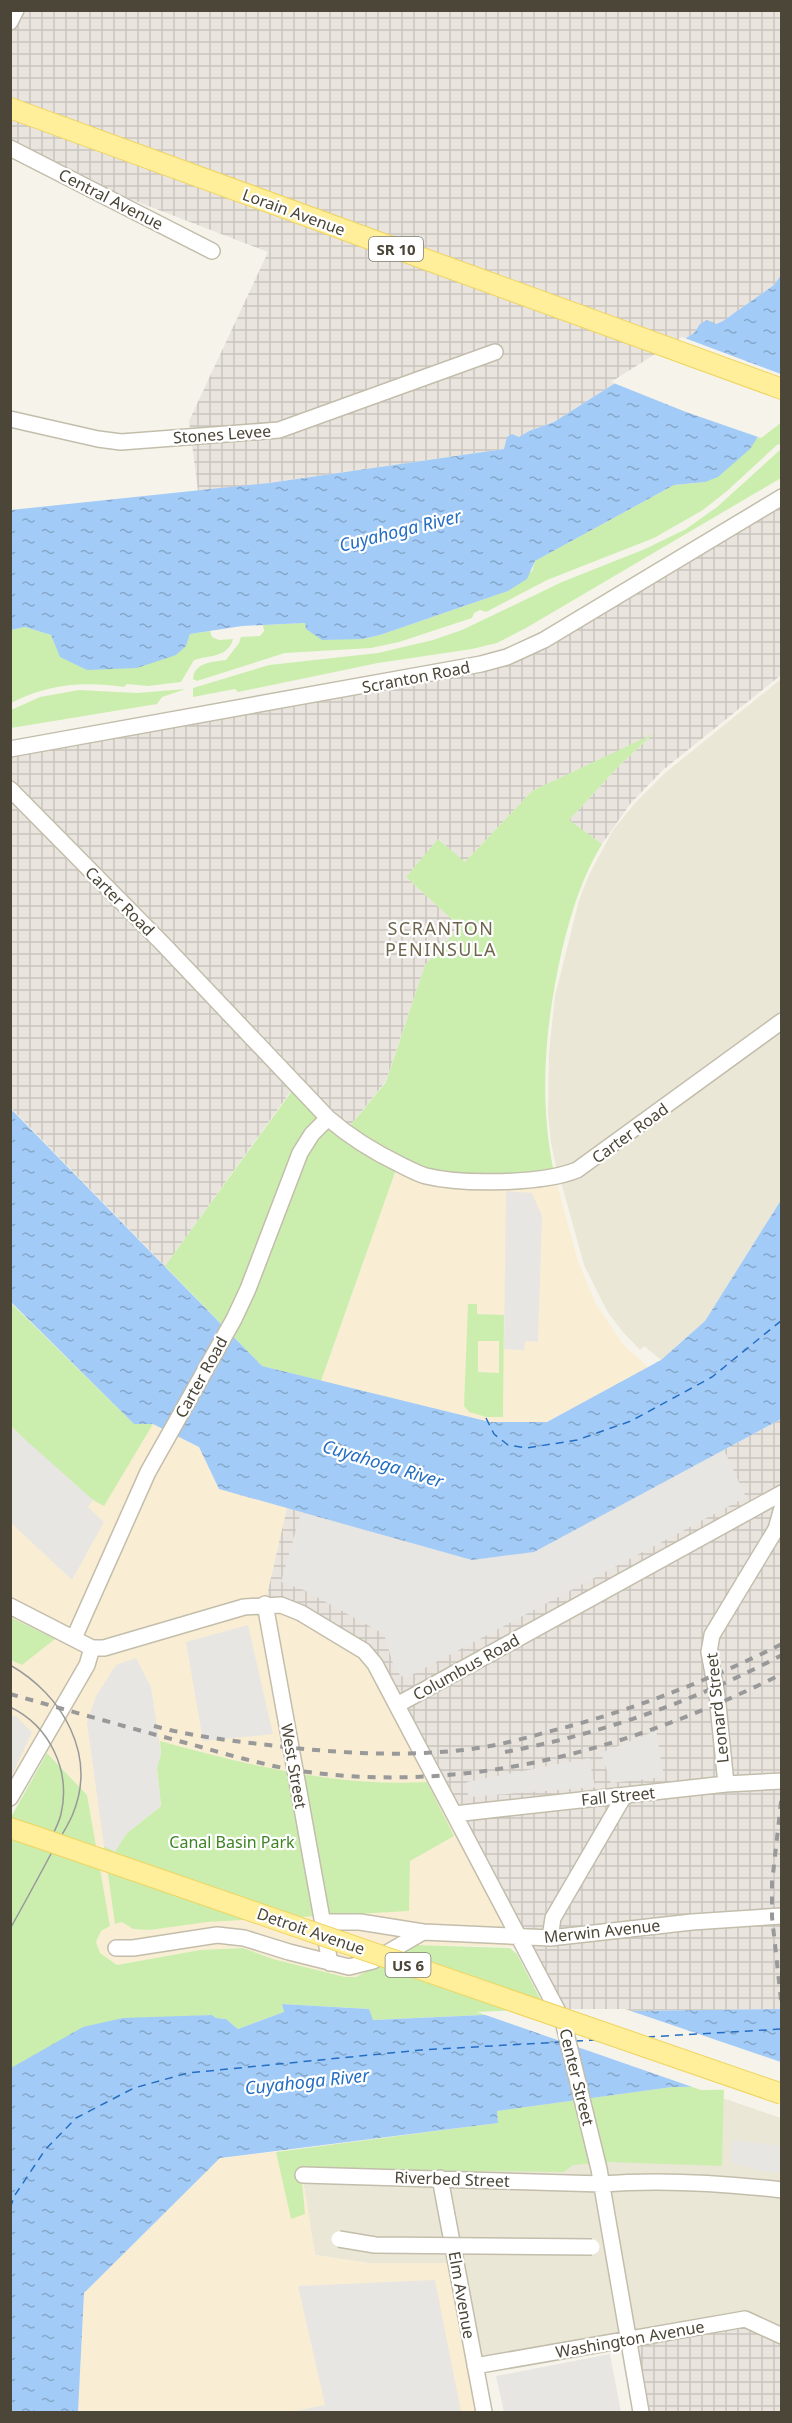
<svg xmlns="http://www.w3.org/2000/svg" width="792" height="2423" font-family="'Noto Sans',sans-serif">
  <defs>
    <pattern id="industrial-grid" width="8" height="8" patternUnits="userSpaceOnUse" patternTransform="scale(1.5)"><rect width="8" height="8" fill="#e9e5de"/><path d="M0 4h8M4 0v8" fill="none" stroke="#c9c6bf"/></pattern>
    <pattern id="water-ripples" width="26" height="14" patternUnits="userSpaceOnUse" patternTransform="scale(1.5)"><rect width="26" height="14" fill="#a2cbf7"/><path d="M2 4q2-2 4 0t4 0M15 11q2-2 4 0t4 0" fill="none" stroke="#86a7c9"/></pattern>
  </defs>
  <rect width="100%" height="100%" fill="#f6f4ea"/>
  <path fill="#ebe7d7" d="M781,679V1015L588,1157L557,1171L551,1143L548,1114L549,1051L555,996L579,900L589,875L613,830L636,802L665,773Z
    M781,1031V1200L705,1321L661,1360L644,1346L640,1350L622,1331L607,1311L584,1265L561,1182L580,1177L593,1169Z
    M672,2087H691L781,2118V2336L745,2319L475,2366L402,2264L368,2263L315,2255L298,2149L498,2123L497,2111Z"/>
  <path fill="#f9eed4" d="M398,1164L555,1177L578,1261L596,1304L623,1344L648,1367L547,1422H490L321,1381Z
    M153,1424L199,1447L219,1489L287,1508L265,1604L364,1651L524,1947L416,1945L356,1977H345L273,1959L243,1948L200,1950L117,1965L100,1953L96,1942L101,1931L87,1795L40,1745L11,1797V1426L103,1505Z
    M298,2149L315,2255L368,2263H456L484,2412H78L84,2293L220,2158Z"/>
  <path fill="url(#industrial-grid)" d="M10,11H781V275L774,285L723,321L716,324H700L694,333L554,422L529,431L504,449L269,483L198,491L189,421L268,252L11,153Z
    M781,497V675L663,770L630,804L602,844L568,821L619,766L651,736L532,791L464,863L439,839L406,877L460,927L425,965L386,1081L345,1132L296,1084L165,1266L11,1108V749L507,657Z
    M781,1419V2009L553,2012L375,1664L301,1613L265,1604L287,1508L472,1560L534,1552Z
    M745,2319L781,2336V2412H641L628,2338Z"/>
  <path fill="#cbeeaf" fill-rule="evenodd" d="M781,418V445L778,444L727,491L703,510L654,538L547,580L486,612L480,610L474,613L472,618L399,642L371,648L285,653L197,681L193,679C194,662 213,662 226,660L239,643L241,637L260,636L264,631L263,625L306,623L363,639L380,635L508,591L532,571L535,561L674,485L705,482Z
    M781,449V478L526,628L497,643L472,649L378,663L238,692L235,689L193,697V688L269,665L378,653L433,640L462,630L562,582L645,549L686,529L717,507Z
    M25,627L51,635L61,657L186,646L190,634L210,631L212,637L219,640L233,639C228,658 209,655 194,660L181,682L148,686L127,684L124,687C83,681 47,684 11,703V630Z
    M186,689L162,697L157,704L11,728V710L40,697L79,690L137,693Z
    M653,734L619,766L569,820L602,844C582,877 571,913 562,950C545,1025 538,1101 555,1177L482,1180L398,1164L321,1381L262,1366L165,1266L297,1084L345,1132L386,1082L425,965L460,927L406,877L438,839L465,862L532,791Z
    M10,1302L134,1424H153L104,1506C70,1488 38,1452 11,1426Z
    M468,1304H477V1314L504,1315L503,1417H486L469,1412L464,1406ZM478,1341H499V1373L478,1372Z
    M10,1617L55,1639L22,1665L11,1660Z
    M160,1741C247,1765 335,1787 427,1782L454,1836L410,1861L409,1911L207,1922L150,1930L133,1929L122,1922L115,1924L104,1846L115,1851L126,1834L161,1806L157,1768L161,1753Z
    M47,1753L87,1795L110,1926L101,1931L96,1942L100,1953L117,1965L200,1950L243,1948L273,1959L345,1977H356L416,1945L510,1948L517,1954L547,2012L372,2020L369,2009L282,2004L284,2012L238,2029L226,2019L216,2018L212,2015L177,2017L11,2068V1817Z
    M672,2087H724L722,2166L608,2162L573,2165L564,2172L301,2169L305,2214L291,2219L276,2152L498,2123L497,2111Z"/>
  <path fill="#e8e6e2" d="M506,1191L532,1193L542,1216L538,1342L525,1341L524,1350L504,1349Z
    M10,1426L93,1500L88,1507L104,1522L72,1580L11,1523Z
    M724,1450L746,1497L406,1678L401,1676L394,1667L384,1634L304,1590L281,1582L301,1512L472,1560L534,1552Z
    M248,1625L273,1734L203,1741L186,1642Z
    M136,1658L151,1687L161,1753L157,1768L161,1806L126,1834L115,1852L104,1846L87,1723L96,1696L116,1665Z
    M11,1715L17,1717L32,1732L11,1778Z
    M656,1731L664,1777L611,1783L601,1753Z
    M589,1758L595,1787L468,1797L467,1782Z
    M732,2140L781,2146V2173L757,2170L731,2163Z
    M435,2280L461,2412H290L325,2405L298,2286Z
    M610,2354L621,2412H504L496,2376Z"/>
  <path fill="url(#water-ripples)" d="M781,275V418L759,435L750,449L718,477L705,482L674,485L535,561L527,579L508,591L380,635L363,639L322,640L306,629L305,623L242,626L190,634L186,646L176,655L137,668L87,670L60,657L51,635L25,627L11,630V510L269,483L504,449L507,437L512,434L519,437L529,431L554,422L694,333L700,324L707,320L716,324L723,321L774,285Z
    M10,1108L262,1366L490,1422H547L661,1360L705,1321L781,1200V1419L534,1552L472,1560L219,1489L199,1447L153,1424H134L11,1302Z
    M282,2004L369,2009L373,2020L547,2012L781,2009V2086L672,2087L497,2111L498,2123L220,2158L84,2293L78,2412H11V2068L83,2027L123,2018L212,2015L216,2018L226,2019L238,2029L284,2012Z"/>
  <path fill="#f6f4ea" d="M682,337L781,374L782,422L761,438L686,412L611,382Z
    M547,2009H625L781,2062L782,2089L701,2090L477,2012Z"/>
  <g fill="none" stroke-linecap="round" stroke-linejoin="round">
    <path stroke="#246ec3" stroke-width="1.5" stroke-dasharray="8 6" stroke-linecap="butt" d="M486,1418L494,1434L508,1445L527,1448L577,1440L631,1421L712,1377L782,1320
      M647,2037L782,2029
      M575,2041L597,2040
      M10,2208L15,2195L45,2150L76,2118L134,2088L188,2073L421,2050L561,2042"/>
    <g stroke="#c3bdab" stroke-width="18">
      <path id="minor" d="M10,22L16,10
        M10,148L212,251
        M10,419L98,439L121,442L279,430L495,352
        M10,749L481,664L507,657L544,640L782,497
        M10,789L163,944L328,1118C351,1138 374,1152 401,1165C409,1169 418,1174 426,1176C463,1185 542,1184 577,1170L782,1021
        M265,1604L330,1963
        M10,1606L92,1648H104L244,1607L281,1605L301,1613L364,1651L375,1664L563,2021L599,2169L641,2412
        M74,1638L148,1472L234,1319L248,1289L300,1153L312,1134L328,1118
        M397,1705L782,1493
        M726,1784L717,1695L709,1652L712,1635L776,1529L782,1508
        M10,1798L87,1665L92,1648
        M454,1814L726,1784L782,1781
        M322,1922H360L423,1932L550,1938L692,1922L782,1916
        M550,1938L553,1918L624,1796
        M116,1948H133L217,1935L244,1938L289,1952L349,1967L373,1961L423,1932
        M303,2175L602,2184C662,2179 722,2183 782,2190
        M440,2178L484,2412
        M475,2366L745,2319L782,2336"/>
    </g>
    <g stroke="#efd45f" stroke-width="22">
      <path id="major" d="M10,108L782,389
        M10,1828L34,1836"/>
    </g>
    <use href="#minor" stroke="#fff" stroke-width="15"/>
    <use href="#major" stroke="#ffee9a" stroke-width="20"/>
    <path stroke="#999" stroke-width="1.5" d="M10,1665C63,1695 98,1756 72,1816C67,1827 60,1838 54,1848C40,1875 25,1902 10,1929
      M10,1707C50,1726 71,1771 61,1814C59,1823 54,1832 50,1840"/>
    <path stroke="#999" stroke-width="4" stroke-dasharray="8 8" stroke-linecap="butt" d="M10,1694C70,1711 130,1728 190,1744C226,1754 263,1765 300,1771C470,1795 630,1749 782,1674
      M154,1726C194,1737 235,1741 276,1746C338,1753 400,1757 463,1750C491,1747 520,1740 547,1732C629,1712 707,1681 782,1644
      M505,1752C601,1734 695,1701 782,1655
      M781,2000L772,1917V1883L782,1793"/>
    <g stroke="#c3bdab" stroke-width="18" stroke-linecap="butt">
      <path id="minor-bridge" d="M339,2239L375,2245L592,2247"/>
    </g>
    <g stroke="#efd45f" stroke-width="22" stroke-linecap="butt">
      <path id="major-bridge" d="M34,1836L782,2094"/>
    </g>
    <use href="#minor-bridge" stroke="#fff" stroke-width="15"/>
    <use href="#major-bridge" stroke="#ffee9a" stroke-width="20"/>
  </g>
  <g text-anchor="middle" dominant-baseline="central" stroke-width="4.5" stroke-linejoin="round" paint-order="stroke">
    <g fill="#fff" stroke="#817e73" stroke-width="1.5">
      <rect x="369" y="237" width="54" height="24" rx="4.5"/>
      <rect x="385.5" y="1953" width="45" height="24" rx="4.5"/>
    </g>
    <g font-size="15" font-weight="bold" fill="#4b4637">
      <text x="396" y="249">SR 10</text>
      <text x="408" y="1965">US 6</text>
    </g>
    <g font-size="16" fill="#4b4637" stroke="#fff">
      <text transform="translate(111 199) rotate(27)">Central Avenue</text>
      <text transform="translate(294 212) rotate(20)">Lorain Avenue</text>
      <text transform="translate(222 434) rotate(-4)">Stones Levee</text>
      <text transform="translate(416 677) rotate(-11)">Scranton Road</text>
      <text transform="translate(120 901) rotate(45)">Carter Road</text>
      <text transform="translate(630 1133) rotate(-36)">Carter Road</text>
      <text transform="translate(201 1377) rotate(-61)">Carter Road</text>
      <text transform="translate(466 1667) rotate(-29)">Columbus Road</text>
      <text transform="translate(717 1708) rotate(-96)">Leonard Street</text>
      <text transform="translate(294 1766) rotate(80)">West Street</text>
      <text transform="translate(618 1796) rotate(-6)">Fall Street</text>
      <text transform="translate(311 1931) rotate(19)">Detroit Avenue</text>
      <text transform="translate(602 1931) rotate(-6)">Merwin Avenue</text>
      <text transform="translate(577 2077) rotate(76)">Center Street</text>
      <text transform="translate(452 2179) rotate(2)">Riverbed Street</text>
      <text transform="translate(462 2295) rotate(80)">Elm Avenue</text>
      <text transform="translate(630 2339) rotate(-10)">Washington Avenue</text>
    </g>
    <g font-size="16" fill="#3d8423" stroke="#fff">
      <text x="232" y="1842">Canal Basin Park</text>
    </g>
    <g font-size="18" font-style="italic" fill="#246ec3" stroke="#fff">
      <text transform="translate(400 530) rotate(-14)">Cuyahoga River</text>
      <text transform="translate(383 1463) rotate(17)">Cuyahoga River</text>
      <text transform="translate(307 2081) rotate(-6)">Cuyahoga River</text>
    </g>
    <g font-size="18" letter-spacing="1.5" fill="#6f654d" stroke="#fff">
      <text x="441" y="928">SCRANTON<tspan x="441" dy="21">PENINSULA</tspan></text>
    </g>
  </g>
  <rect width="792" height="2423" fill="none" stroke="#4b4637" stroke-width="24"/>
</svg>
